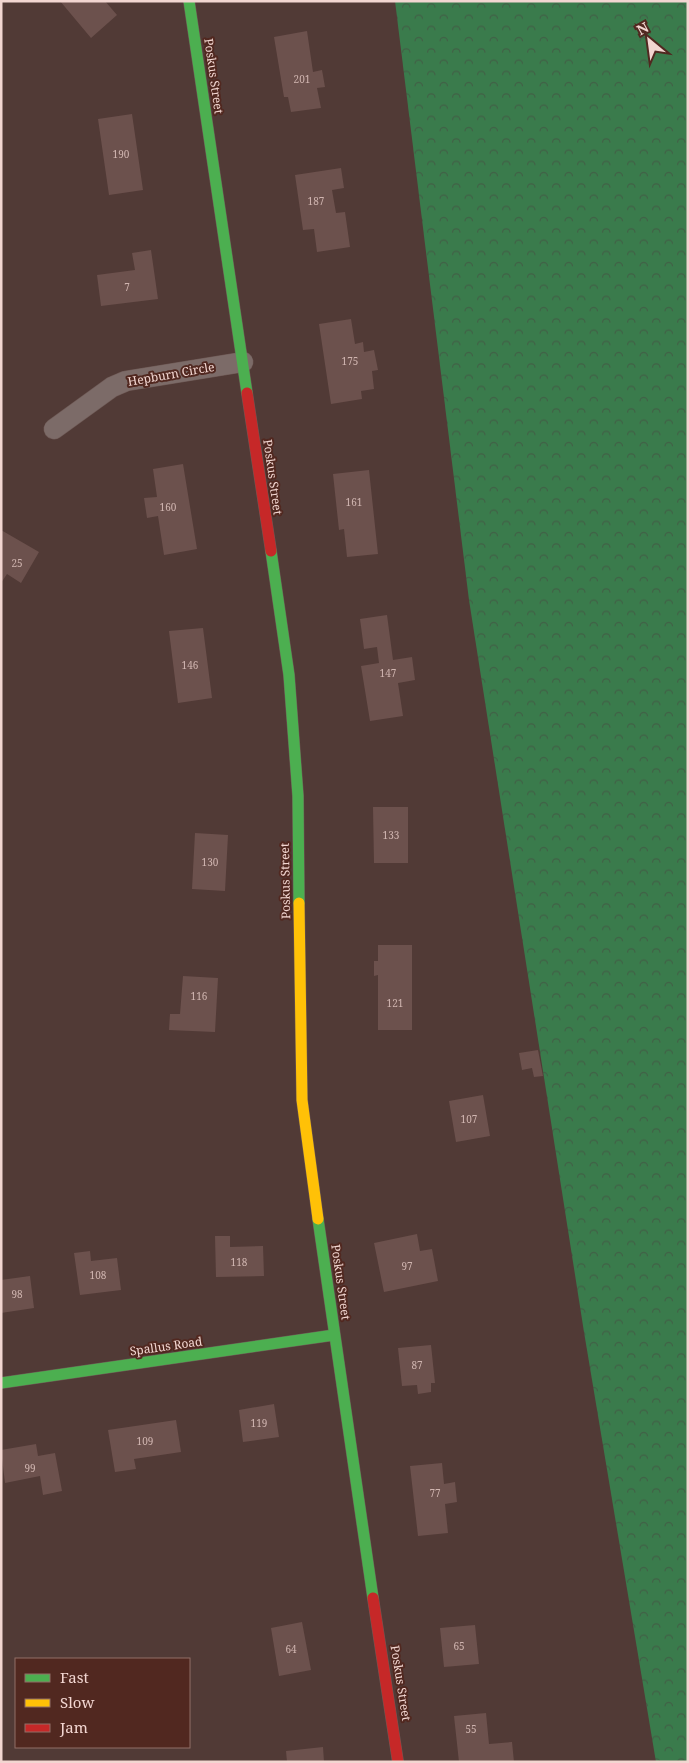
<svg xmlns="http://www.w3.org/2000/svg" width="689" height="1763" font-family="'Noto Serif',serif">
  <defs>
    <pattern id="forest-crowns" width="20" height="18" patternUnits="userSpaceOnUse" patternTransform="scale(1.25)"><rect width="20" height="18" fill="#3a7b4c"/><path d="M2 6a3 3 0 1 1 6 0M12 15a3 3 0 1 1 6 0" fill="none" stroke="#416046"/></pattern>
  </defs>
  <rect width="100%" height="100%" fill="#513a36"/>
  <path fill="url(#forest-crowns)" d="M395,1H688V1762H656L584,1332L469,600Z"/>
  <path fill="#6c514d" d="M60,1H105L117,15L91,38Z
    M307,31L313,72L322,70L325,87L317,88L321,108L291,112L288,97H284L274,37Z
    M132,114L143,190L109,195L98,119Z
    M341,168L344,188L332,190L336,213L345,212L350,247L317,252L314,229L303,230L295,175Z
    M151,250L158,299L101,306L97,275L135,270L132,253Z
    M351,319L355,344L363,342L364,352L374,350L378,370L372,371L374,389L361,391L362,399L331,404L319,324Z
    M183,464L197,549L164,555L158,516L147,518L144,498L157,497L153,469Z
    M369,470L378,554L347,557L344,529L339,530L333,474Z
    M1,530L39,552L21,583L7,574L1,583Z
    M387,615L393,660L412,657L415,680L398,683L403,716L370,721L361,666L379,663L377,647L364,649L360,619Z
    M203,628L212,698L178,703L169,631Z
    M373,807H408V863H374Z
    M195,833L228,835L225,891L192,889Z
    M378,945H412V1030H378V975L374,976V961H378Z
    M183,976L218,978L215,1032L169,1030L170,1014H180Z
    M538,1050L543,1076L534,1077L532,1068L522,1070L519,1053Z
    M483,1095L490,1136L456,1142L449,1101Z
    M417,1234L420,1251L432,1249L438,1281L384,1292L374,1243Z
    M215,1236H230V1247L263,1246L264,1276L216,1277Z
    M90,1251L91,1261L117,1258L121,1290L80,1295L74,1253Z
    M30,1276L34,1308L1,1313V1280Z
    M431,1345L435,1383H431V1392L418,1394L417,1385L402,1386L398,1348Z
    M274,1404L279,1437L243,1442L239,1410Z
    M176,1420L181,1452L134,1459L136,1469L115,1472L108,1430Z
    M36,1444L38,1456L55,1453L62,1491L43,1495L40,1476L5,1483L1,1450Z
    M442,1463L444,1484L455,1482L457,1502L445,1504L448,1533L418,1536L410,1466Z
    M302,1622L311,1670L279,1676L271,1628Z
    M475,1625L479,1664L444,1667L440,1628Z
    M486,1713L489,1744L512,1742L514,1762H459L454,1716Z
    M323,1747L324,1762H287L286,1751Z"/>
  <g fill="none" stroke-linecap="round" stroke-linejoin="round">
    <g stroke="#6e5955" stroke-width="21">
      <path id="street" d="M54,429L112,387L126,381L243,362"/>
    </g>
    <g stroke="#6e5955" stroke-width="12">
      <path id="fast" d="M189,1L247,393
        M271,551L289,675L298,796L299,903
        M318,1219L373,1598
        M1,1383L334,1335"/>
    </g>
    <g stroke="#6e5955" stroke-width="12">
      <path id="slow" d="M299,903L302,1100L318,1219"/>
    </g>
    <g stroke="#6e5955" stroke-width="12">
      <path id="jam" d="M247,393L271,551
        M373,1598L398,1762"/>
    </g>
    <use href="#street" stroke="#7c6b68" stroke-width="20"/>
    <use href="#fast" stroke="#4caf50" stroke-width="11"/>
    <use href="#slow" stroke="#ffc107" stroke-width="11"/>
    <use href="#jam" stroke="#c62828" stroke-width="11"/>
  </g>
  <g text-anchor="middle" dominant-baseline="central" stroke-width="4" stroke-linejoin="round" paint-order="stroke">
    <g font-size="10" fill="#d0b5b0">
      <text x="302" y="79">201</text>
      <text x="121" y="154">190</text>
      <text x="316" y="201">187</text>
      <text x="127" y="287">7</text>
      <text x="350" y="361">175</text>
      <text x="354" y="502">161</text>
      <text x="168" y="507">160</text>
      <text x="17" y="563">25</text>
      <text x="190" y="665">146</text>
      <text x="388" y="673">147</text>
      <text x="391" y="835">133</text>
      <text x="210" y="862">130</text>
      <text x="199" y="996">116</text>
      <text x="395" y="1003">121</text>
      <text x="469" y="1119">107</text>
      <text x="239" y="1262">118</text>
      <text x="407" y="1266">97</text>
      <text x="98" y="1275">108</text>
      <text x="17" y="1294">98</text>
      <text x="417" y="1365">87</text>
      <text x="259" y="1423">119</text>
      <text x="145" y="1441">109</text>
      <text x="30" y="1468">99</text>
      <text x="435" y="1493">77</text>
      <text x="459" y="1646">65</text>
      <text x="291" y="1649">64</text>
      <text x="471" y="1729">55</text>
    </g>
    <g font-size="12" fill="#f2d6d1" stroke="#512820">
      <text transform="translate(214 76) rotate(82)">Poskus Street</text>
      <text transform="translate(171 374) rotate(-10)">Hepburn Circle</text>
      <text transform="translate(273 477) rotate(82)">Poskus Street</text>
      <text transform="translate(285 881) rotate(-91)">Poskus Street</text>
      <text transform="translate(341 1282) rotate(82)">Poskus Street</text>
      <text transform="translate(166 1346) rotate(-8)">Spallus Road</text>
      <text transform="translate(401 1683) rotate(81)">Poskus Street</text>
    </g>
  </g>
  <rect width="689" height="1763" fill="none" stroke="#f2d6d1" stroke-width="5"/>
  <rect x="15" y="1658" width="175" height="90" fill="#512820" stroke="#916e67"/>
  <rect x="25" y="1674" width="25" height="8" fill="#4caf50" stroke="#916e67"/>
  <text x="60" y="1683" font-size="15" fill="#f2d6d1">Fast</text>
  <rect x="25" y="1699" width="25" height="8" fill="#ffc107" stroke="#916e67"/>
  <text x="60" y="1708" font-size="15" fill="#f2d6d1">Slow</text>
  <rect x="25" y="1724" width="25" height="8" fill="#c62828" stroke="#916e67"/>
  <text x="60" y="1733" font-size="15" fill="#f2d6d1">Jam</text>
  <g transform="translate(649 40) rotate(331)" stroke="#512820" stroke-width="4" paint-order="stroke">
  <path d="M0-4L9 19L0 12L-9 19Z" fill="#f2d6d1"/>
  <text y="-8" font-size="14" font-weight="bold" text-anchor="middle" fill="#f2d6d1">N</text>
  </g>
</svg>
